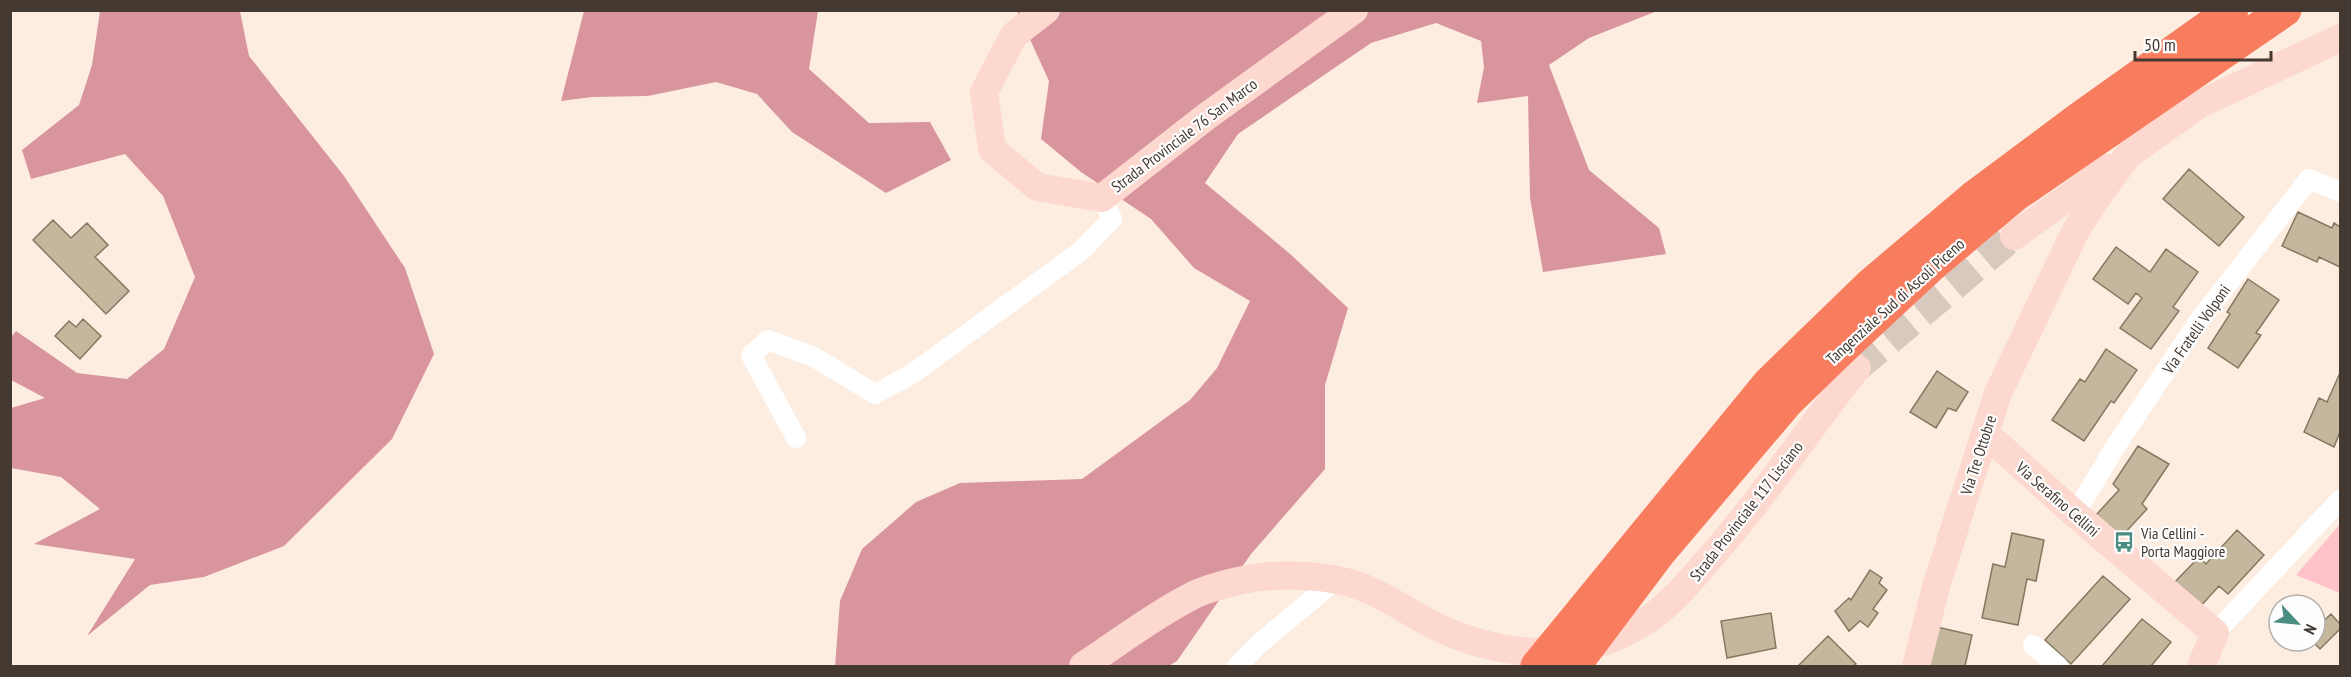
<svg xmlns="http://www.w3.org/2000/svg" width="2351" height="677" font-family="'PT Sans Narrow',sans-serif">
  <rect width="100%" height="100%" fill="#fdede1"/>
  <path fill="#ffc2ca" d="M2340,524V593L2296,575Z"/>
  <path fill="#d9959e" d="M100,11H240L249,56L344,176L405,268L434,354L392,439L284,546L204,577L150,585L87,636L135,559L34,544L100,509L61,477L11,468V408L45,398L11,380V337L16,331L77,373L127,379L164,349L195,277L163,196L125,154L31,179L22,150L79,105L92,65Z
    M584,11H818L809,69L869,123L930,122L951,160L886,193L792,132L757,94L716,82L648,96L592,97L561,101Z
    M1017,11H1657L1589,38L1549,65L1589,170L1659,228L1666,254L1543,272L1530,198L1528,96L1477,103L1484,67L1481,41L1436,23L1371,43L1238,134L1205,183L1289,253L1348,308L1325,385V469L1251,554L1177,661L1169,666H835L840,601L862,549L916,502L960,483L1082,479L1190,400L1217,368L1250,301L1194,268L1151,219L1081,172L1041,139L1049,81Z"/>
  <path fill="#c4b79d" stroke="#857860" stroke-width="1.5" d="M2189,169L2244,217L2219,246L2163,199Z
    M2298,212L2332,228L2334,223L2340,227V267L2319,257L2317,262L2282,246Z
    M53,220L71,238L87,223L108,245L95,257L129,291L106,314L33,240Z
    M2116,247L2150,272L2166,249L2198,272L2173,307L2179,311L2151,349L2120,328L2142,298L2136,293L2128,304L2093,279Z
    M2248,279L2279,300L2256,333L2261,335L2238,368L2208,348L2230,314L2227,312Z
    M83,319L101,336L80,359L55,336L69,321L76,327Z
    M2106,349L2137,370L2114,403L2111,401L2084,441L2052,420L2080,379L2085,382Z
    M1937,371L1968,392L1956,411L1948,408L1936,428L1910,412Z
    M2340,373V432L2334,447L2304,432L2319,398L2327,402Z
    M2138,446L2169,464L2142,504L2147,509L2121,537L2096,515L2119,490L2113,484Z
    M2237,530L2264,555L2228,594L2219,586L2198,609L2172,585L2199,557L2206,564Z
    M2012,533L2044,540L2036,581L2027,579L2018,625L1982,618L1993,564L2005,567Z
    M1870,570L1882,578L1879,583L1887,590L1873,609L1878,613L1868,627L1860,621L1849,631L1835,611L1849,598L1851,600Z
    M2103,576L2130,599L2071,664L2045,640Z
    M1771,613L1776,648L1727,658L1721,621Z
    M2331,614L2340,624V629L2320,649L2312,641H2315V629Z
    M2142,619L2171,642L2151,666H2102Z
    M1937,627L1972,635L1965,666H1928Z
    M1828,636L1856,664L1853,666H1798Z"/>
  <g fill="none" stroke-linecap="round" stroke-linejoin="round">
    <path stroke="#d8c9be" stroke-width="28" stroke-dasharray="28 14" stroke-linecap="butt" d="M1857,368L2014,236"/>
    <path stroke="#fff" stroke-width="20" d="M796,438L751,355L768,340L814,357L875,394L912,374L1081,251L1112,219L1102,198
      M2075,514L2117,444L2198,322L2309,179L2340,192
      M2215,633L2340,500
      M2033,645L2058,666
      M1237,666L1260,643L1336,580"/>
    <path stroke="#fdd8cf" stroke-width="28" d="M1046,10L1014,35L984,92L992,149L1037,187L1102,198L1207,116L1354,10
      M2014,236L2109,168
      M1985,433L2075,514L2215,633L2201,666
      M1083,666C1118,643 1153,616 1190,597C1207,587 1251,577 1272,576C1302,574 1341,577 1369,590C1392,600 1413,615 1435,626C1507,660 1583,664 1650,618C1673,602 1692,579 1710,558C1763,498 1807,431 1857,368
      M1916,666L1937,583L1998,393L2076,230L2098,196L2128,155L2198,105L2340,38"/>
    <path stroke="#f87d5f" stroke-width="33" d="M1537,666L1769,383L1870,285L1974,197L2080,118L2232,10
      M1574,666L1659,553L1787,402L1848,343L1932,265L2014,196L2285,10"/>
  </g>
  <defs>
    <g id="bus-bare" transform="scale(1.62)"><path d="M-5-6H5V4H4V6H2V4H-2V6H-4V4H-5ZM-3.5-4V0h7V-4ZM-3.5 1.2v1.5H-2V1.2ZM2 1.2v1.5H3.5V1.2Z" fill="#498d83" stroke="#fdfdfd" stroke-width="2.5" paint-order="stroke"/></g>
  </defs>
  <g fill-rule="evenodd">
    <use href="#bus-bare" x="2124" y="542"/>
  </g>
  <g text-anchor="middle" dominant-baseline="central" stroke-width="4.5" stroke-linejoin="round" paint-order="stroke">
    <g font-size="16" fill="#433931" stroke="#fdfdfd">
      <text transform="translate(1184 135) rotate(-37)">Strada Provinciale 76 San Marco</text>
      <text transform="translate(1895 301) rotate(-42)">Tangenziale Sud di Ascoli Piceno</text>
      <text transform="translate(2196 329) rotate(-55)">Via Fratelli Volponi</text>
      <text transform="translate(1978 455) rotate(-72)">Via Tre Ottobre</text>
      <text transform="translate(2058 499) rotate(41)">Via Serafino Cellini</text>
      <text transform="translate(1746 511) rotate(-52)">Strada Provinciale 117 Lisciano</text>
    </g>
    <g font-size="16" fill="#433931" stroke="#fdfdfd" text-anchor="start">
      <text x="2141" y="533">Via Cellini -<tspan x="2141" dy="18">Porta Maggiore</tspan></text>
    </g>
  </g>
  <rect width="2351" height="677" fill="none" stroke="#433931" stroke-width="24"/>
  <g transform="translate(2297 623) rotate(116)"><circle r="28" fill="#fdfdfd" stroke="#b3afab" stroke-width="1.5"/>
  <path d="M0-4.5L10 22L0 15L-10 22Z" fill="#498d83"/>
  <text y="-9" font-size="16" font-weight="bold" text-anchor="middle" fill="#433931">N</text>
  </g>
  <path d="M2135 51v9h136v-9" fill="none" stroke="#433931" stroke-width="3"/>
  <text x="2144" y="51" font-size="18" fill="#433931" stroke="#fdfdfd" stroke-width="4.5" paint-order="stroke">50 m</text>
</svg>
